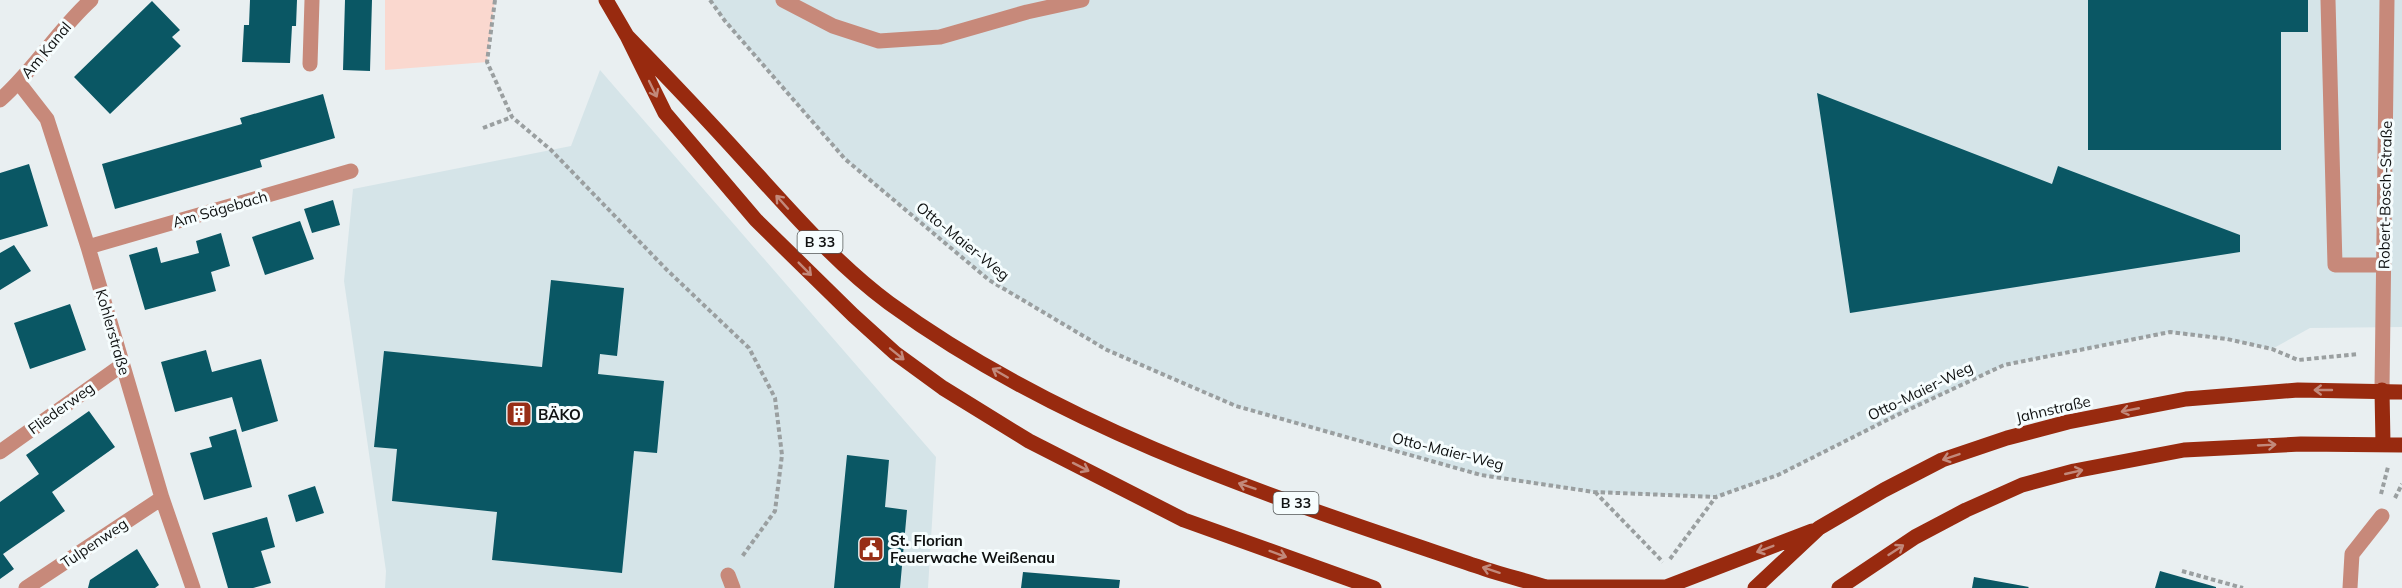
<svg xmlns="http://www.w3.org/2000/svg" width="2402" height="588" font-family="Mulish,sans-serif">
  <rect width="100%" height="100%" fill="#e9eff1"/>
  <path fill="#d5e4e8" d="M710,0H2402V327L2310,328L2272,349L2227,339L2170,332L2004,365L1895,416L1779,475L1716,497L1594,492L1481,475L1236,406L1107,350L989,280L845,159L725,21Z
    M600,70L936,457L928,588H385L386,571L344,281L353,189L571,146Z"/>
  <path fill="#fad8cf" d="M385,0H495L487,62L385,70Z"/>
  <path fill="#0a5764" d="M250,0H297L296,26H292L290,63L242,62L244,25H249Z
    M345,0H372L370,71L343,70Z
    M2088,0H2308V32H2281V150H2088Z
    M152,1L180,30L172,37L181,46L110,114L74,77Z
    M1817,93L2052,184L2058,166L2240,235V252L1850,313Z
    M323,94L335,138L260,160L262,167L115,209L102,164L242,124L240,118Z
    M29,164L48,226L0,240V173Z
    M333,200L340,225L312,233L304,209Z
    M300,221L314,259L265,275L252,237Z
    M221,233L230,266L211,272L216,291L145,310L129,255L157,247L161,263L199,253L196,241Z
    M14,245L31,271L0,290V253Z
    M551,280L624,288L617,356L600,354L598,374L664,381L657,453L634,451L622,573L492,560L497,512L392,501L397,449L374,447L384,351L542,367Z
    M70,304L86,350L30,369L14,323Z
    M206,350L212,372L261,359L278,421L242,432L232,397L175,412L161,362Z
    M89,411L115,447L52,492L65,511L3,554L14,569L0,579V502L39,474L26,455Z
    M236,429L252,487L204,500L190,453L212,447L209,437Z
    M847,455L889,460L885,507L907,510L900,588H834Z
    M315,486L324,513L296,522L288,495Z
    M267,517L275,547L261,551L271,583L253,588H228L212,533Z
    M137,549L159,585L155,588H88L90,580Z
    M2160,571L2216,587V588H2155Z
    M1023,572L1120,580L1119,588H1021Z
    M1974,577L2029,587L2028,588H1972Z"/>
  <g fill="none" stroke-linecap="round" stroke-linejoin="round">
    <path stroke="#9a9fa0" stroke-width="4" stroke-dasharray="4.5 3" stroke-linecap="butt" d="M495,0L487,62L512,117L551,150L667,270L749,348L775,398L782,455L775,511L741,558
      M710,0L725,21L845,159L989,280L1107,350L1236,406L1481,475L1594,492L1716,497L1778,475L1895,416L2004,365L2170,332L2227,339L2272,349L2298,360L2358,354
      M483,128L512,117
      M1595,492L1663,562
      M2381,494L2388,467
      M2395,498L2402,484
      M1670,559L1715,498
      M2182,571L2243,588"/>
    <path stroke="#c7897a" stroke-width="15" d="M783,0L833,26L879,41L940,37L1027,12L1082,0
      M2328,0L2335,265H2384
      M310,64L312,0
      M19,83L47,119L88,247L162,498L193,588
      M0,100C34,70 58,30 91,0
      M88,247L351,171
      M2382,390L2387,0
      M0,452L122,365
      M728,575L733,588
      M26,588L162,498
      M2350,588L2352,554L2382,516"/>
    <path stroke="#982a0f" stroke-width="15" d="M606,0L627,36L665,113L756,220L853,315L895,353L943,388L1029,441L1184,520L1374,588
      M627,36C667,77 706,118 744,160C790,210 835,263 889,303C1067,433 1279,499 1485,569C1506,576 1528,581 1549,588
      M2382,390L2383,444
      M1547,587H1666L1812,531
      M1755,588L1819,528L1884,490L1942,460L2007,438L2068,422L2186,399L2298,390L2402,392
      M1839,588L1915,537L1966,510L2022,485L2074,471L2184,450L2301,444L2402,445"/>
  </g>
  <defs><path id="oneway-shaft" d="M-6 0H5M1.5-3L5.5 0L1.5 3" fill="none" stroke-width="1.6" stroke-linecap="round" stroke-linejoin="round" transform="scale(1.5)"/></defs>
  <g stroke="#c2897b">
    <use href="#oneway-shaft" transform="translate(653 89) rotate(64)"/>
    <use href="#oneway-shaft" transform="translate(782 202) rotate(-132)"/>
    <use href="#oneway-shaft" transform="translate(805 269) rotate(45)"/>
    <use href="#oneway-shaft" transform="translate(897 354) rotate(39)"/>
    <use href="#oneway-shaft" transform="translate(1000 373) rotate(-150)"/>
    <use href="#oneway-shaft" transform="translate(2323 390) rotate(-180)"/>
    <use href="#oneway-shaft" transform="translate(2130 410) rotate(169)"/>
    <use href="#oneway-shaft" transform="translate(2267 445) rotate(-3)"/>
    <use href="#oneway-shaft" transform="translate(1951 457) rotate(161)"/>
    <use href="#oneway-shaft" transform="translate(1081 467) rotate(27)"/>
    <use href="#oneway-shaft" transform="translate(2074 472) rotate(-13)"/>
    <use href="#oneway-shaft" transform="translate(1247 486) rotate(-161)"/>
    <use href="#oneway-shaft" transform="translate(1765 549) rotate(159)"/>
    <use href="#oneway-shaft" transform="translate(1896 550) rotate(-33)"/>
    <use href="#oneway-shaft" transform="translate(1278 554) rotate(20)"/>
    <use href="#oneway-shaft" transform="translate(1491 570) rotate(-162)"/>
  </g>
  <defs>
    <g id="building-square" transform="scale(1.35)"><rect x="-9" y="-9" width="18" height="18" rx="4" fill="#972e17" stroke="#f6fdfe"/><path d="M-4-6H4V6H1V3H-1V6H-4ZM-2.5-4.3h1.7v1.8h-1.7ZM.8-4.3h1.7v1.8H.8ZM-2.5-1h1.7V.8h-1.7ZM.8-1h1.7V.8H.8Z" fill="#fff"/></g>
    <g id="civic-square" transform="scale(1.35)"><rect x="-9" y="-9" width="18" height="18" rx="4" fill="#972e17" stroke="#f6fdfe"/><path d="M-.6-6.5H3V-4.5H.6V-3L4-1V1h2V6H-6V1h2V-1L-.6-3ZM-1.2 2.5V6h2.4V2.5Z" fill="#fff"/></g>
  </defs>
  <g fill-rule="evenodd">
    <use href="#building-square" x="519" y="414"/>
    <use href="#civic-square" x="871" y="549"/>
  </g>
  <g text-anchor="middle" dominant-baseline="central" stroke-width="6" stroke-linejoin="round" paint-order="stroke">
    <g fill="#f6fdfe" stroke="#545858" stroke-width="1.5">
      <rect x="797.5" y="231" width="45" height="22" rx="4.5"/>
      <rect x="1273.5" y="492" width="45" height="22" rx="4.5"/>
    </g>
    <g font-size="14" font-weight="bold" fill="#0f1111">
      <text x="820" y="242">B 33</text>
      <text x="1296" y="503">B 33</text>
    </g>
    <g font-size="15" fill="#0f1111" stroke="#f6fdfe">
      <text transform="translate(46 50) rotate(-50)">Am Kanal</text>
      <text transform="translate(2385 195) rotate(-89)">Robert-Bosch-Straße</text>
      <text transform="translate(220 209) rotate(-16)">Am Sägebach</text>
      <text transform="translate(963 241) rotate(39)">Otto-Maier-Weg</text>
      <text transform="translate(113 332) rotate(74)">Kohlerstraße</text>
      <text transform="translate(1920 391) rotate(-26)">Otto-Maier-Weg</text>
      <text transform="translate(61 408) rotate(-36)">Fliederweg</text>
      <text transform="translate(2053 409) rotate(-13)">Jahnstraße</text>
      <text transform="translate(1448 451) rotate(14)">Otto-Maier-Weg</text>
      <text transform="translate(94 543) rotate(-34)">Tulpenweg</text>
    </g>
    <g font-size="15" font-weight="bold" fill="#0f1111" stroke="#f6fdfe" text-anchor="start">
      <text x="538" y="414">BÄKO</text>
      <text x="890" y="540">St. Florian<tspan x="890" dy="17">Feuerwache Weißenau</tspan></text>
    </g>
  </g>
</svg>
